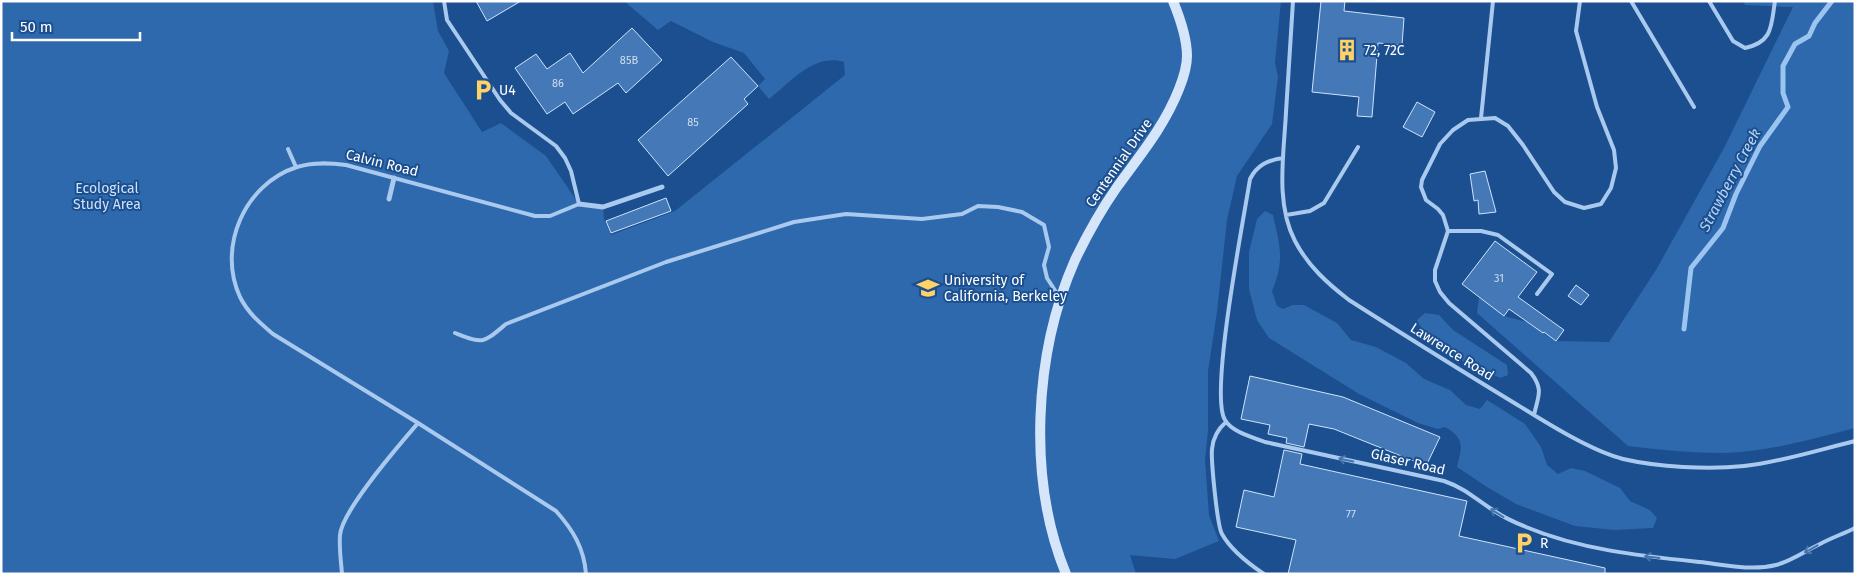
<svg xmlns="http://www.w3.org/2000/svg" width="1856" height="575" font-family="'Fira Sans',sans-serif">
  <rect width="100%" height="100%" fill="#1b4f8f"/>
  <path fill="#2e69ad" d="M1,1H433L438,31L449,51L444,73L482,132L501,123L546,156L579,204L603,207L604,219L611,235L675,211L845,75L844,62C814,53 791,82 769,99L758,86L765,79L744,53L713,42L671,21L658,30L624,1H1281L1275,62L1278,77L1272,124L1237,176L1227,220L1217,312L1208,371V431L1205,460L1209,515L1219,541L1175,559L1130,555L1136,574H1Z
    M1743,1H1855V428C1812,439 1768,452 1724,453C1692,453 1660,450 1628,446L1477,313L1479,297L1504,316L1527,322L1556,341L1609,342L1656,270L1724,148L1793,7L1745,5Z
    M1265,211L1273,215C1280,246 1285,260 1272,291L1277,306L1283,309L1293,305H1304L1337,323L1351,340L1376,347L1406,363L1424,379L1450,390L1466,405L1480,409L1487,400L1525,424L1541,447L1547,465L1558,474L1571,468L1585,471L1620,488L1630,501L1650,510L1657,518L1653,528L1614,530L1575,526L1516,504L1487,487L1457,467C1462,446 1465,439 1445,427L1438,429L1418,423L1359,394L1269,338L1257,320L1249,289V252L1257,219Z
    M1425,313L1439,315L1453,330L1507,365L1508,375L1501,378C1474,368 1429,348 1417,320Z"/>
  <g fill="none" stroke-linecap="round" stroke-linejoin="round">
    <path stroke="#9cc4f0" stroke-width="5" d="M1684,329L1691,268L1723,228L1736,194L1760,146L1788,107L1783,93V66L1795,44L1809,36L1815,23L1832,1"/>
  </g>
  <path fill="#4478b7" stroke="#cfe3fa" d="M476,1H521L487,21Z
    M1321,1H1345L1344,11L1404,18L1402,45L1378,43L1372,117L1357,116L1359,97L1312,92Z
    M632,28L662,60L626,93L618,83L573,114L565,102L547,114L515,68L536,54L547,69L570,53L583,73Z
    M731,57L758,86L744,99L748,104L668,176L638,140Z
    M1417,102L1435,112L1422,137L1403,127Z
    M1485,171L1496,212L1479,214L1478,200L1474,201L1470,174Z
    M666,198L671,211L611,233L606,221Z
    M1495,241L1537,272L1518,297L1564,330L1556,341L1544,332L1543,333L1509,309L1504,316L1462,284Z
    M1576,285L1589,295L1581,305L1568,296Z
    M1250,376L1343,397L1440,437L1426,466L1334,429L1309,424L1304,447L1286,443L1287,438L1268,434L1270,425L1241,419Z
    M1284,450L1302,454L1300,464L1467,501L1459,536L1605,568V574H1288L1296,540L1236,527L1244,490L1274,497Z"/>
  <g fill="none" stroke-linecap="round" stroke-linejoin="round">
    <path stroke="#a9c9ee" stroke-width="4" d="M444,1L447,20L500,100L511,113L556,146L565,158L571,171L579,204L550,216H535L346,165C329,163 313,162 297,167C244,184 217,248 240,297C248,313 260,323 273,334L418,423L556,511C573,530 584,548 586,574
      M1293,1C1291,38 1288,75 1286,112C1284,154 1275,203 1295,241C1308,266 1327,283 1349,300C1404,335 1460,370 1516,404C1545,422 1591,451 1623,459C1658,467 1708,470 1744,466C1781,462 1818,450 1855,441
      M1631,1L1694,107
      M1709,1L1733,41L1745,48C1773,42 1771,26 1775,1
      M1481,118L1493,1
      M288,149L296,167
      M1283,158C1268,160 1257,165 1250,179C1244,218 1209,395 1225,420C1232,432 1252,437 1265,442L1444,481C1467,489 1476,500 1496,512C1505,518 1516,523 1526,527C1581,550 1642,556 1700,562C1725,565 1751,571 1776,565C1792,561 1805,551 1820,544C1831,538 1843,534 1855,528
      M1286,215L1310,211L1324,203L1358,147
      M1448,231H1481L1498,235L1552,274L1537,294
      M455,333C484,344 482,344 506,324L666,262L794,222L846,214L922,219L962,214L978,206L998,207L1022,212L1044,225L1049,247L1044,265L1047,278L1056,292L1060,295
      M1534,415C1538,396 1544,390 1531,373L1449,303L1440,292L1435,281V270L1448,231L1443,215L1438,209L1426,200L1421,187L1422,180L1440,144L1453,130L1468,120L1495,118L1508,126L1523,145L1554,192L1565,202L1584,208L1601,204L1611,188L1616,168L1614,150L1597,107L1576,31L1580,1
      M1226,422C1218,429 1213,438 1212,449C1211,460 1217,525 1222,534C1231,550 1249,564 1264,574
      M342,574C341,561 339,548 340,535C342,510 400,444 418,423"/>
    <path stroke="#a9c9ee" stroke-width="5" d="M389,199L394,178
      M579,204L603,207L662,187"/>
    <path stroke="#d6e6fa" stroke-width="10" d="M1066,574C1027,479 1034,353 1075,260C1087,235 1101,210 1117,187C1140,155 1164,127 1179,89C1183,79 1187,67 1187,56C1187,37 1180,18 1173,1"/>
  </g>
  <defs><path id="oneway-shaft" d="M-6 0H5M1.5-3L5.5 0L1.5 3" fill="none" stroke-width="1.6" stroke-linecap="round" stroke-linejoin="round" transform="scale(1.25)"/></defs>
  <g stroke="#4674ac">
    <use href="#oneway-shaft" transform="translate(1346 460) rotate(-168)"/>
    <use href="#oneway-shaft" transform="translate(1497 513) rotate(-148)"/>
    <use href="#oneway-shaft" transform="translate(1811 549) rotate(151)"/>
    <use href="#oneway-shaft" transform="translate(1652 557) rotate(-173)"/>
  </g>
  <defs>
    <g id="building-bare" transform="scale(1.725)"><path d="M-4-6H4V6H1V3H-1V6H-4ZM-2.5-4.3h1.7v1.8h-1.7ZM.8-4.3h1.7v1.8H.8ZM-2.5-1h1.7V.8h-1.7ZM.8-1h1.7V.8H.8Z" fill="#ffd166" stroke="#1b4f8f" stroke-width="2.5" paint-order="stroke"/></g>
    <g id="parking-bare" transform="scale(1.725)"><path d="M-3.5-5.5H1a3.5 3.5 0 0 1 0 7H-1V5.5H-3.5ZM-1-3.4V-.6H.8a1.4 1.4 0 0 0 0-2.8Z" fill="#ffd166" stroke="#1b4f8f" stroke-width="2.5" paint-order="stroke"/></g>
    <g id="university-bare" transform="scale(1.725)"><path d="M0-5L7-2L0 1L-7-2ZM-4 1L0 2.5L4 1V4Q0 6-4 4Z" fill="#ffd166" stroke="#1b4f8f" stroke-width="2.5" paint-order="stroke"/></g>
  </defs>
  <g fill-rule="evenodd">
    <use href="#building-bare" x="1347" y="50"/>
    <use href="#parking-bare" x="483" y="90"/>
    <use href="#university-bare" x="928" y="288"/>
    <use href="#parking-bare" x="1524" y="543"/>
  </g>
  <g text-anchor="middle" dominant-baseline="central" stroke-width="4" stroke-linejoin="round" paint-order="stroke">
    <g font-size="11" fill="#d0dded">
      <text x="629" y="60">85B</text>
      <text x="558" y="83">86</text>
      <text x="693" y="122">85</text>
      <text x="1499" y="278">31</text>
      <text x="1351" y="514">77</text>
    </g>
    <g font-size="14" fill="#fff" stroke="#1b4f8f" text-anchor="start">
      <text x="1364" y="50">72, 72C</text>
      <text x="499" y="90">U4</text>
      <text x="944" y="280">University of<tspan x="944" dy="16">California, Berkeley</tspan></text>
      <text x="1540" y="543">R</text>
    </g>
    <g font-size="14" fill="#fff" stroke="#1b4f8f">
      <text transform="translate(382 163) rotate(14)">Calvin Road</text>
      <text transform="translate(1119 163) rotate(-55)">Centennial Drive</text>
      <text transform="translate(1452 352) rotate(32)">Lawrence Road</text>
      <text transform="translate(1408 462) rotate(13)">Glaser Road</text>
    </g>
    <g font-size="14" fill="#cfe3fa" stroke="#1b4f8f">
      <text x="107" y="188">Ecological<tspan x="107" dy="16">Study Area</tspan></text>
    </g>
    <g font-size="15" font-style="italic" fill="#b5d3f5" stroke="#1b4f8f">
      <text transform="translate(1730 180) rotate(-62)">Strawberry Creek</text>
    </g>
  </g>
  <rect width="1856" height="575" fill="none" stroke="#ffffff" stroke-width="5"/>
  <path d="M12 32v8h128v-8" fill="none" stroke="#ffffff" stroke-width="2.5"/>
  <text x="20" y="32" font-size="15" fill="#ffffff" stroke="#1b4f8f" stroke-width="4" paint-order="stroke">50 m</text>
</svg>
